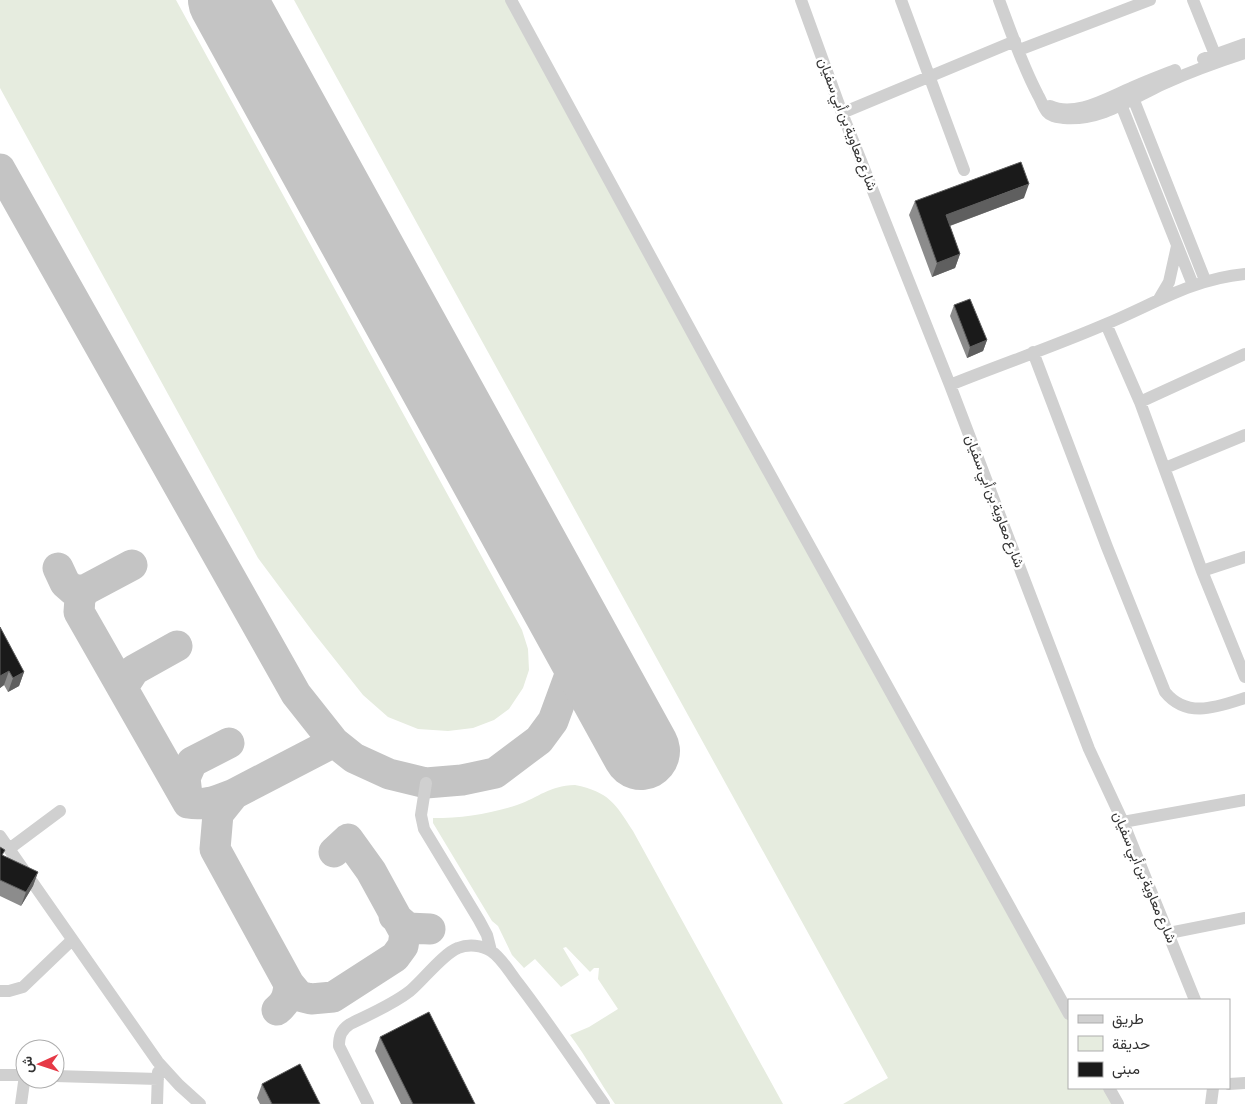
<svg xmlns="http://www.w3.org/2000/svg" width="1245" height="1104" font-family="'Asap Condensed',Vazirmatn,sans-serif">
  <rect width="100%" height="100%" fill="#fff"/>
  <path fill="#e6ecdf" d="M0,0H176L522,630L528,649L529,670L523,688L509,709L494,720L473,728L448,731L418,729L388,717L363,695L313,632L258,558L0,88Z
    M294,0H507L1069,1017V1088H1107L1115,1104H843L888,1078Z
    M575,785C609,792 615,803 633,831L783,1104H615C599,1082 587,1057 570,1035L589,1027L618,1009L598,979L599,968H594L590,972L566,947L563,948L579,975L561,987L535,959L524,968L512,955L498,926L492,921L433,823V818C462,818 489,814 517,805C540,797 548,786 575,785Z"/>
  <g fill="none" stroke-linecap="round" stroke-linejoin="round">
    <path stroke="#c4c4c4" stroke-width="31" d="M0,169L296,694L334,742L354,758L389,774L426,783L462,780L495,773L539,740L553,721L571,672L564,611
      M132,565L85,590L80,598L79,612L188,803C206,806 218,800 234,794
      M58,568L65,583L73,590H85
      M123,687L134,670L177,646
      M188,803L185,778L192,762L229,743
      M394,916L408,928L430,929
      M289,984L299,996L311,999L333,997L395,957L403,946L405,933L371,871L348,839L334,852
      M277,1010C286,1003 288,996 289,984L215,849L218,814L234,794L334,742"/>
    <path stroke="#c4c4c4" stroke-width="78" d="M227,0L641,751"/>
    <path stroke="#d0d0d0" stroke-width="12" d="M511,0L721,386L1069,1014
      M801,0L842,113L950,385L1089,749L1123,822L1195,1000
      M901,0L964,170
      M999,0C1011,32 1022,65 1038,95C1041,100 1043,107 1047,112C1051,117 1058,117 1064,118C1101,121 1131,99 1163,84C1190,72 1217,62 1245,53
      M1193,0L1218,62
      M1019,50L1150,0
      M1203,59L1245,44
      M1131,93L1205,280
      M1118,97L1193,285
      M1050,106C1075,118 1109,97 1131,88C1146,81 1160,76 1175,70
      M842,113L1015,41
      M1159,299L1169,282L1177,246
      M1106,324L1140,402L1202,571L1245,677
      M1033,352L1107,547L1165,692C1187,719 1217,707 1245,698
      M950,385C1002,364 1055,346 1106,324C1154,304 1192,279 1245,274
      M1140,402L1245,354
      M1165,468L1245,435
      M1202,571L1245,557
      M426,783L421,815L424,829L479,920L487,935L491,951
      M1123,822L1245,800
      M0,836L158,1062L179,1085L200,1104
      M9,849L60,811
      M1169,933L1245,918
      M0,991H9L23,987L72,940
      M0,1075H25
      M55,1076L158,1079
      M1229,1084L1245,1083
      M1109,1088L1118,1104
      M21,1104L25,1075
      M157,1104L158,1072
      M368,1104L339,1046C339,1036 341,1030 350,1024C370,1014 392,1005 410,991C423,980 444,953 458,948C468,944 482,945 491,951C502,958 510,973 518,983C548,1022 575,1063 604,1104
      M1211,1104L1213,1088"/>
  </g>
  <path fill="#8c8c8c" d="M1024,198L950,226L960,254L955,268L932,277L909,215L915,201Z
    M954,305L987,340L983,351L967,358L950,316Z
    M0,627L24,672L19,686L8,692L4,685L0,688Z
    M0,847L3,856L38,872L33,886L21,906L0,896Z
    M380,1037L475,1104H401L375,1051Z
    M262,1084L320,1104H260L257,1098Z"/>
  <path fill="#5f5f5f" d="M1029,184L1024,198L941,229L946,215Z
    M960,254L955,268L932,277L937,263Z
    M987,340L983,351L967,358L970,347Z
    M9,671L4,685L0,688V676Z
    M24,672L19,686L8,692L13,678Z
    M38,872L33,886L21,906L26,892Z"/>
  <path fill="#1a1a1a" stroke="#5f5f5f" d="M1021,162L1029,184L946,215L960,254L937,263L915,201Z
    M970,299L987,340L970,347L954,305Z
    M0,627L24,672L13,678L9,671L0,676Z
    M0,847L5,850L2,855L38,872L26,892L0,880Z
    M429,1012L475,1104H413L380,1037Z
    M300,1064L320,1104H272L262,1084Z"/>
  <g text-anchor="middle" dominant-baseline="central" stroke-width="5" stroke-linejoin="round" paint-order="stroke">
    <g font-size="14" fill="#333" stroke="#fff">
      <text transform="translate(848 124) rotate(69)">شارع معاوية بن أبي سفيان</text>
      <text transform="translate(995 501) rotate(69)">شارع معاوية بن أبي سفيان</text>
      <text transform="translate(1145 877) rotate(67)">شارع معاوية بن أبي سفيان</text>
    </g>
  </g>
  <rect x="1068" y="999" width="162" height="90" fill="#ffffff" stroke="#adadad"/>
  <rect x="1078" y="1015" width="25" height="8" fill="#d0d0d0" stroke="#adadad"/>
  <text x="1112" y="1024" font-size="15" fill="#333333">طريق</text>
  <rect x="1078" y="1036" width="25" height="15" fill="#e6ecdf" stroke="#adadad"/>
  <text x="1112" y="1049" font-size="15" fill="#333333">حديقة</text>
  <rect x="1078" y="1062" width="25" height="15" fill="#1a1a1a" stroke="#adadad"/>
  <text x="1112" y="1074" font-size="15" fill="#333333">مبنى</text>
  <g transform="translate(40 1064) rotate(267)"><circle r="24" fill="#ffffff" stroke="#adadad"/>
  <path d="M0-4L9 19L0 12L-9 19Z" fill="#e63946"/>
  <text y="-8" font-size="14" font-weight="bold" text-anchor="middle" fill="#333333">ش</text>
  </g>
</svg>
